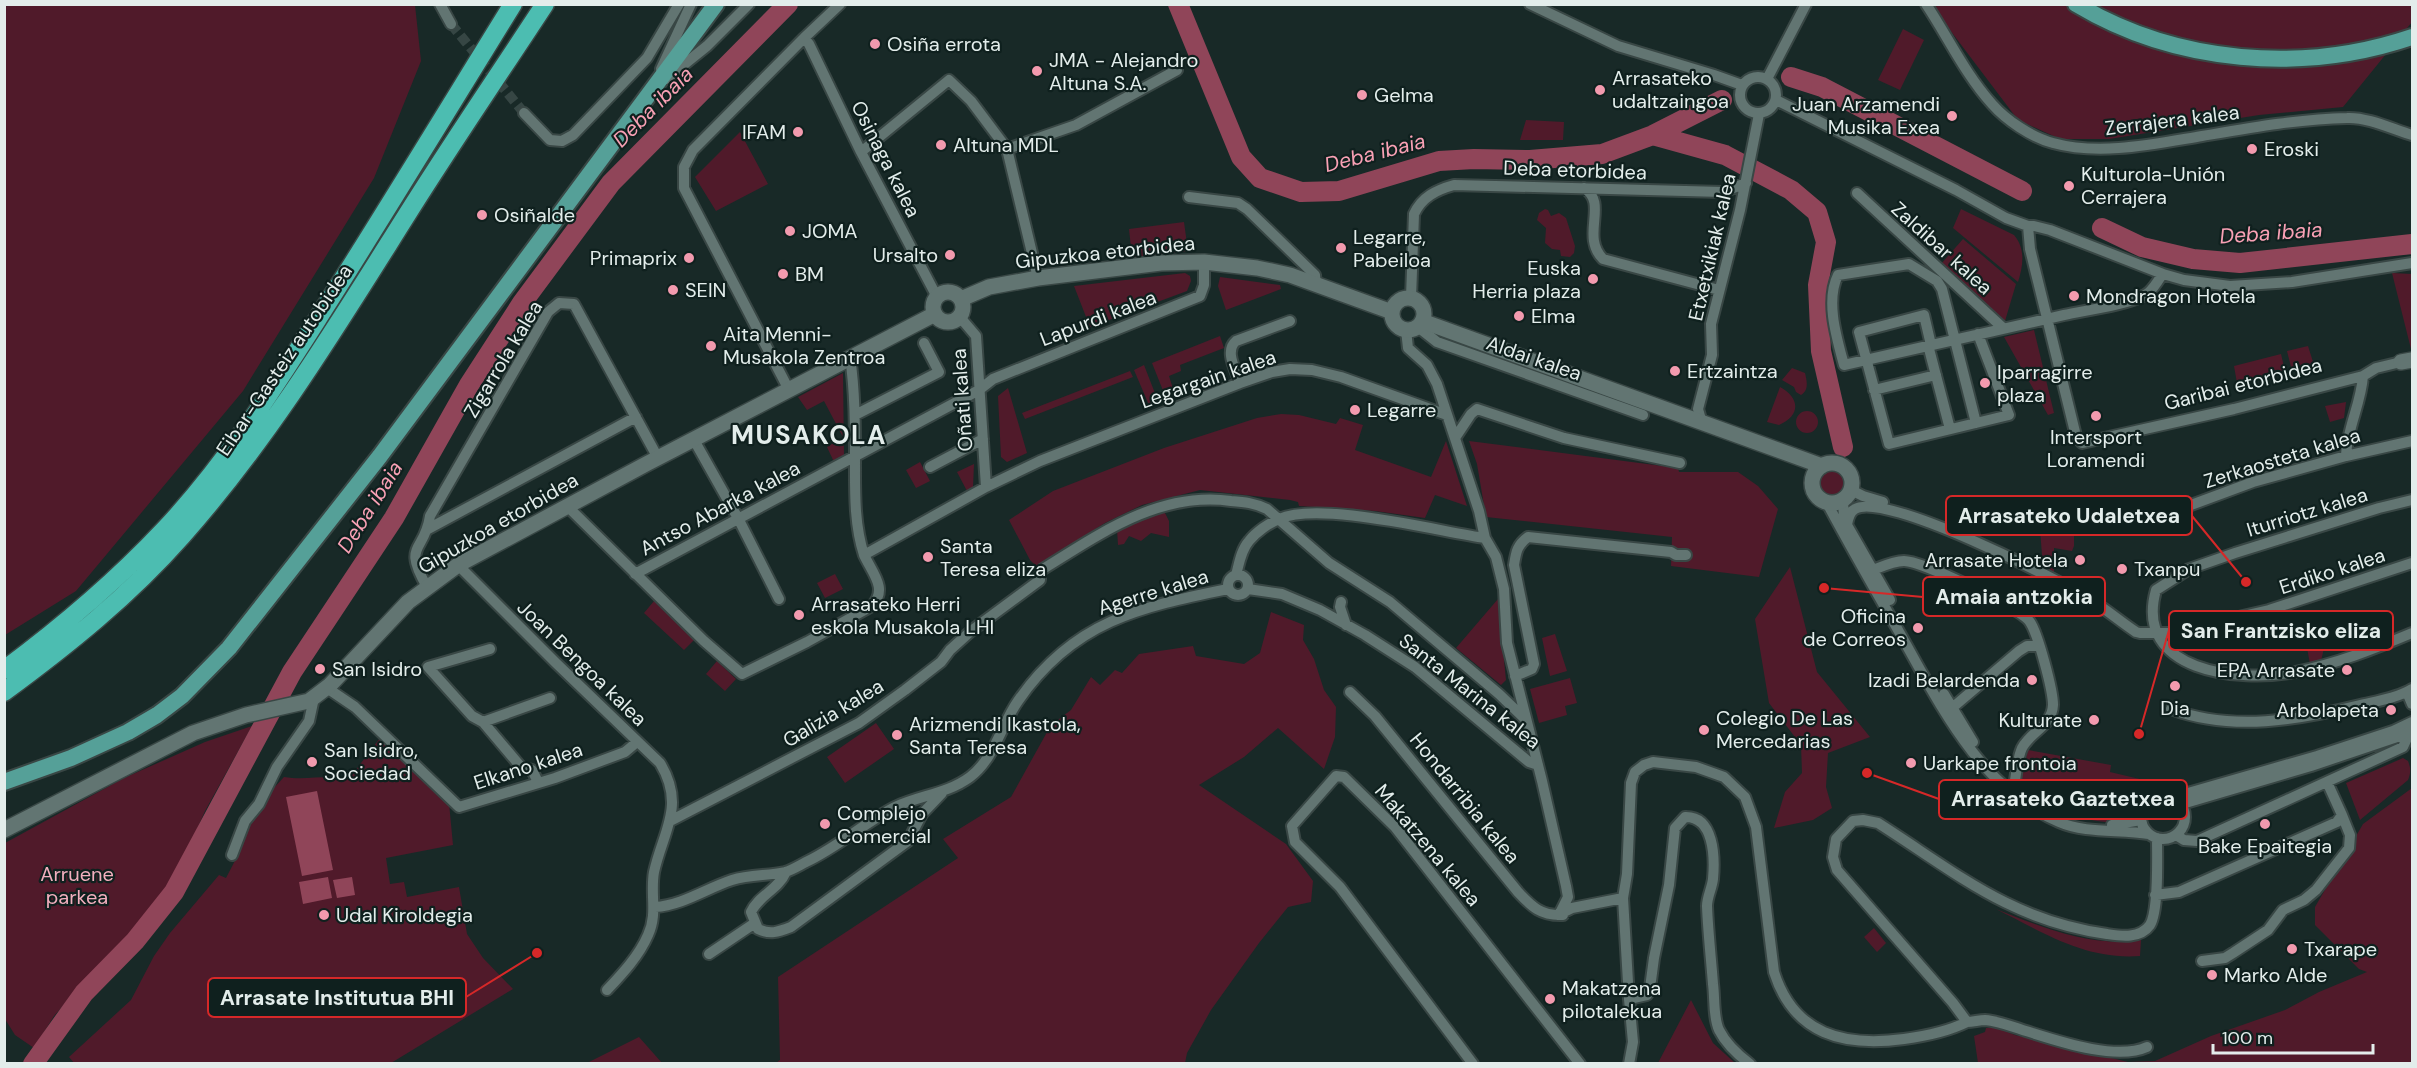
<svg xmlns="http://www.w3.org/2000/svg" width="2417" height="1068" font-family="'DM Sans',sans-serif">
  <rect width="100%" height="100%" fill="#182927"/>
  <path fill="#501a2a" d="M5,4L415,5L421,61L374,178L243,391L76,591L5,635Z
    M2412,4V22L2343,107L2259,115L2109,139H2060L2018,120L1931,5Z
    M1903,29L1924,40L1900,90L1878,80Z
    M1526,120L1564,122L1563,140H1520Z
    M740,132L768,184L716,211L695,177Z
    M1545,209L1548,210L1551,216L1559,213L1566,218L1575,246L1574,253L1570,257L1561,256L1560,250L1552,249L1545,243L1546,228L1537,220L1539,213Z
    M1961,209L2014,235C2026,249 2023,266 2018,282L1953,228Z
    M1184,222L1188,251L1132,257L1129,229Z
    M1963,239L2016,284L2005,321L1941,264Z
    M1185,273L1190,276L1191,281L1187,291L1090,327L1074,286Z
    M2392,273L2412,274V353Z
    M1220,277L1280,285L1281,289L1226,310L1218,286Z
    M2034,330L2054,413L2048,415L2004,337Z
    M1220,336L1224,348L1180,365L1181,371L1169,376L1175,395L1166,398L1152,363Z
    M2308,346L2314,365L2292,371L2287,351Z
    M2281,354L2285,371L2237,383L2234,366Z
    M1144,365L1158,401L1149,405L1134,370Z
    M1792,368L1805,373C1807,381 1809,390 1801,395L1796,392L1794,387L1782,380Z
    M1130,371L1133,377L1025,419L1022,413Z
    M843,373L844,458L834,462L827,447L843,437L824,401L807,410L798,397Z
    M1780,387C1799,397 1802,415 1779,425L1767,422Z
    M1008,388L1027,453L1007,462L1001,457L998,396Z
    M2346,402L2344,418L2330,422L2325,406Z
    M1796 422a11 11 0 1 1 22 0a11 11 0 1 1-22 0Z
    M1281,414L1299,415L1336,424L1340,418L1363,425L1355,450L1431,477L1446,441L1467,506L1435,495L1425,518L1375,511L1299,506L1298,502L1290,500L1200,490L1142,505L1105,523L1036,566L1030,560L1009,520L1053,491L1164,448L1257,418Z
    M1469,441L1678,468L1679,472H1738L1758,486L1778,509L1759,577L1671,566L1672,537L1486,517L1477,464Z
    M920,462L930,481L916,488L906,470Z
    M974,464L973,487L967,491L957,472Z
    M1819 482a14 14 0 1 1 28 0a14 14 0 1 1-28 0Z
    M1164,511L1169,521V537L1151,533L1141,541L1129,536L1124,544L1118,545L1117,529Z
    M2040,529L2074,532V546L2072,551L2054,548V573L2043,568Z
    M1790,567L1817,672L1870,737L1828,753L1826,787L1832,808L1813,820L1774,828L1785,792L1802,773L1801,745L1769,703L1755,619Z
    M835,574L843,589L825,598L817,583Z
    M1498,599L1506,680L1501,685L1456,648Z
    M654,601L695,639L684,650L644,613Z
    M1271,612L1304,625L1303,640L1314,659L1324,690L1336,707L1335,737L1324,769L1278,728L1244,757L1199,785L1286,844L1313,881L1311,902L1288,907L1259,943L1211,1010L1187,1053L1185,1063H776L780,1060L778,977L958,858L943,839L1011,797L1051,725L1071,710L1091,677L1100,685L1115,670L1122,673L1139,654L1193,646L1196,656L1244,664L1260,653Z
    M1555,634L1567,671L1550,676L1542,638Z
    M2321,638L2324,648L2321,661L2310,664L2307,648L2303,649L2302,642Z
    M717,661L736,679L725,691L706,674Z
    M1570,678L1577,703L1565,706L1567,715L1539,723L1530,689Z
    M876,723L894,749L845,783L827,757Z
    M252,726L205,811L170,890L137,927L106,957L54,1016L34,1048L15,1035L5,1019V843L124,778L205,742Z
    M380,738L449,803L453,845L386,858L390,884L404,882L407,897L459,887L467,934L483,958L513,989L391,1063L75,1064L69,1057L131,1000L154,956L170,933L219,875L226,878L240,851L248,824L265,807L271,791L284,777C306,781 327,774 349,779Z
    M2028,750L2111,765L2110,772L2148,781C2146,789 2135,814 2129,818C2111,831 2050,810 2032,799C2027,796 2023,791 2019,786L2023,759L2026,758Z
    M2403,758L2408,761C2411,769 2411,772 2408,780L2360,820L2346,783Z
    M2412,788V1063H1978L1974,1036L1985,1032L1986,1028L1994,1027L2015,1035L2128,1062L2155,1061L2211,1036L2285,1010L2319,992L2367,972L2359,969L2315,925V907L2363,824Z
    M1996,909C2041,927 2092,948 2141,940L2140,956C2085,960 2044,933 1996,909Z
    M1874,928L1886,943L1877,952L1864,937Z
    M1691,1000L1713,1043L1735,1063H1658Z
    M639,1037L662,1063H586H587Z"/>
  <path fill="#904559" d="M317,791L333,870L302,876L286,797Z
    M328,877L332,898L303,904L299,882Z
    M352,877L355,895L337,898L333,880Z"/>
  <g fill="none" stroke-linecap="round" stroke-linejoin="round">
    <path stroke="#904559" stroke-width="20" d="M1178,4L1241,157L1260,178L1301,192L1339,191L1439,161L1474,159L1530,160L1602,154L1653,135L1722,100
      M1791,77L1822,87L2022,191
      M1653,135L1725,155L1791,190L1817,212L1826,242L1818,285L1821,351L1843,447
      M2102,228L2142,247L2193,259L2240,263L2412,244
      M2051,796L2095,799
      M33,1064L84,993L135,941L174,892L292,672L394,518L469,385L522,303L611,183L788,4"/>
    <path stroke="#364644" stroke-width="10" stroke-dasharray="10 5" stroke-linecap="butt" d="M451,24L524,113"/>
    <g stroke="#394745" stroke-width="14">
      <path id="street" d="M440,4L451,24
        M1530,4L1618,46L1714,75L1742,85
        M1926,4C1948,37 1965,74 1992,104C2006,120 2031,137 2053,143C2100,156 2154,144 2202,136C2249,128 2299,119 2347,118C2368,117 2392,129 2412,135
        M804,38L809,44L861,152L937,297
        M661,69L691,4
        M1740 95a18 18 0 1 1 36 0a18 18 0 1 1-36 0Z
        M666,79L707,46L749,4
        M1767,79L1806,4
        M1776,100L1956,190L2006,218L2028,226H2034L2050,230L2163,274L2184,280L2230,286L2292,282L2412,263
        M524,113L550,140L562,141L573,135L647,58L679,4
        M1007,149L1076,125L1177,70
        M861,152L949,80L971,101L1007,149L1038,278
        M1584,188C1609,203 1580,236 1603,259L1719,290
        M1857,193L2003,328
        M1189,197L1238,203L1247,209L1315,275L1316,284
        M2028,226L2030,249L2076,436L2082,443L2234,409L2363,376L2376,368L2401,362
        M1411,298L1414,214C1422,197 1436,190 1454,185L1723,192L1746,183
        M959,316L976,336L986,487
        M1418,327L1437,342L1643,415
        M1406,330L1408,348L1427,365L1437,384L1479,511L1485,538L1496,557L1504,589L1507,643L1542,781L1566,886L1568,897L1560,913
        M1928,345L1950,429
        M1931,345L1924,315L1859,332L1889,444L2009,415L1978,334
        M850,357C855,391 855,425 855,459C855,491 854,524 864,555
        M1240,383C1236,370 1224,351 1236,341L1290,321
        M789,390L684,188V167L693,150L804,38L840,4
        M1874,390L1936,375
        M855,415L939,372L924,343
        M1702,423L1698,409L1712,355L1711,324L1740,210L1759,114
        M1976,423L1942,289L1937,281L1909,264L1838,275C1825,301 1837,339 1844,365C1917,348 1991,332 2064,315C2087,310 2126,305 2145,295C2153,291 2157,281 2163,274
        M1455,438L1471,414L1477,409L1564,438L1680,463
        M694,440L739,520L779,599
        M2346,456C2347,428 2361,404 2363,376
        M930,467L983,439
        M1851,490L1863,496L1883,502
        M2412,500L2379,508L2235,553L2189,569L2156,590C2133,672 2239,683 2295,672C2336,664 2374,649 2412,633
        M1843,501L1844,518L1847,525L1890,600
        M1827,503C1850,546 1874,588 1898,630C1939,702 1978,787 2059,822C2086,834 2120,829 2149,834
        M567,506L704,641L742,674L807,642L872,606C888,589 873,574 864,555L986,487L1040,461L1240,383L1272,372L1290,369L1312,370L1341,377L1447,415
        M1847,525C1848,519 1849,512 1855,509C1885,491 2059,580 2091,600C2107,610 2121,622 2136,632L2140,633H2169L2269,610L2412,563
        M2129,528L2253,482L2346,456L2412,441
        M428,529L636,417
        M458,565L556,663L660,763C686,806 663,831 654,872C650,894 658,914 648,935C639,956 622,974 607,990
        M1873,570C1883,566 1894,561 1904,561C1922,561 2021,608 2030,622C2038,634 2053,690 2053,705C2052,726 2031,731 2022,748C2017,759 2016,775 2014,788
        M635,574L979,390L993,379L1200,296L1204,285V262
        M1228 585a10 10 0 1 1 20 0a10 10 0 1 1-20 0Z
        M1236,575C1239,564 1241,550 1249,541C1256,532 1269,523 1279,519C1320,501 1437,531 1485,538
        M427,587C402,543 424,554 430,516L548,312L559,303L574,304L658,458
        M1248,589L1282,594L1320,610L1365,635L1415,667L1529,762L1538,765
        M1341,602L1340,607L1346,625
        M490,649L428,667L472,716L483,722L521,767L532,770L538,782
        M1515,676L1532,669L1534,664L1514,565C1516,552 1517,545 1528,537L1671,552L1676,555H1686
        M327,688L355,707L459,807L555,778L625,752L637,742
        M1350,692L1375,716L1518,892C1532,907 1541,916 1563,915
        M2407,692L2412,704
        M1944,694L1973,742
        M1952,708L2019,651L2027,646H2039
        M2171,709C2232,732 2299,720 2360,705C2377,701 2397,698 2412,689
        M483,722L550,698
        M2141 817a22 22 0 1 1 44 0a22 22 0 1 1-44 0Z
        M2174,797L2317,756L2393,731L2412,722
        M2182,804L2311,766L2412,732
        M672,820L859,723L905,690L941,662L950,650L971,631L1040,580V573L1043,569C1101,533 1160,491 1231,501C1244,502 1255,503 1267,509L1329,563L1390,602L1499,694L1526,720
        M2112,825L2141,820
        M2176,835L2184,840L2197,841L2403,747L2409,734
        M232,855L245,821L259,804L277,767L309,721L314,698
        M786,872C778,890 759,895 751,912L758,929C770,935 778,932 791,927L908,841L922,814L942,793
        M2155,895L2179,892L2337,822L2342,815L2327,782
        M1623,898L1629,999L1647,995L1650,988L1654,958L1669,885L1675,828L1685,817C1714,816 1715,857 1713,879C1712,888 1707,897 1707,906C1708,932 1711,958 1713,984C1715,999 1713,1017 1719,1030C1726,1044 1738,1055 1750,1064
        M655,907C683,905 705,889 732,880C750,874 768,876 785,872C792,870 800,865 806,862C838,847 864,823 895,807C920,795 947,794 970,777C995,758 1001,725 1018,701C1073,621 1140,607 1228,589
        M1558,915L1572,908L1623,898L1627,874L1631,783L1635,772L1644,765L1653,762L1696,767L1724,777L1745,797L1756,827L1774,972C1794,1035 1844,1047 1904,1039C1926,1036 1947,1032 1967,1022L1953,1003L1837,870L1833,857L1836,839L1853,821L1863,820L1878,823C1958,874 2010,920 2107,934C2121,936 2140,939 2150,925C2159,910 2157,857 2157,838
        M709,954L755,923
        M2202,961L2225,958L2233,953L2268,930L2283,910L2304,900L2316,890L2349,848L2350,835L2342,815
        M1967,1022C1973,1022 1979,1020 1985,1020C1999,1021 2013,1027 2026,1031C2058,1041 2116,1061 2147,1047
        M1473,1064L1340,887L1295,842L1292,826L1336,776L1344,777L1395,827L1580,1064
        M1629,1064L1633,1042L1629,999"/>
    </g>
    <g stroke="#394745" stroke-width="18">
      <path id="secondary" d="M933 307a15 15 0 1 1 30 0a15 15 0 1 1-30 0Z
        M1392 314a16 16 0 1 1 32 0a16 16 0 1 1-32 0Z
        M961,299L989,287L1038,278L1161,263L1204,262L1257,268L1290,275L1392,312
        M1422,321L1822,466
        M2401,362L2412,360
        M1812 483a20 20 0 1 1 40 0a20 20 0 1 1-40 0Z
        M4,830L193,733L246,715L309,701L330,685L408,602L458,565L648,463L935,314"/>
    </g>
    <g stroke="#394745" stroke-width="20">
      <path id="primary" d="M2076,4C2176,64 2303,74 2412,37
        M4,782L71,758L128,732L157,715L182,696L229,648L380,456L716,4"/>
    </g>
    <g stroke="#394745" stroke-width="21">
      <path id="highway" d="M4,670C62,627 115,582 164,530C227,463 275,386 324,309C388,208 450,106 513,4
        M4,692C68,645 129,596 182,536C269,438 338,324 408,213C452,143 499,74 545,4"/>
    </g>
    <use href="#street" stroke="#627572" stroke-width="10"/>
    <use href="#secondary" stroke="#627572" stroke-width="15"/>
    <use href="#primary" stroke="#55a098" stroke-width="16"/>
    <use href="#highway" stroke="#4cbdb1" stroke-width="18"/>
  </g>
  <g fill="#f29aae" stroke="#0f201e" stroke-width="2">
    <circle cx="875" cy="44" r="6"/>
    <circle cx="1037" cy="71" r="6"/>
    <circle cx="1600" cy="90" r="6"/>
    <circle cx="1362" cy="95" r="6"/>
    <circle cx="1952" cy="116" r="6"/>
    <circle cx="798" cy="132" r="6"/>
    <circle cx="941" cy="145" r="6"/>
    <circle cx="2252" cy="149" r="6"/>
    <circle cx="2069" cy="186" r="6"/>
    <circle cx="482" cy="215" r="6"/>
    <circle cx="790" cy="231" r="6"/>
    <circle cx="1341" cy="248" r="6"/>
    <circle cx="950" cy="255" r="6"/>
    <circle cx="689" cy="258" r="6"/>
    <circle cx="783" cy="274" r="6"/>
    <circle cx="1593" cy="279" r="6"/>
    <circle cx="673" cy="290" r="6"/>
    <circle cx="2074" cy="296" r="6"/>
    <circle cx="1519" cy="316" r="6"/>
    <circle cx="711" cy="346" r="6"/>
    <circle cx="1675" cy="371" r="6"/>
    <circle cx="1985" cy="383" r="6"/>
    <circle cx="1355" cy="410" r="6"/>
    <circle cx="2096" cy="416" r="6"/>
    <circle cx="928" cy="557" r="6"/>
    <circle cx="2080" cy="560" r="6"/>
    <circle cx="2122" cy="569" r="6"/>
    <circle cx="799" cy="615" r="6"/>
    <circle cx="1918" cy="628" r="6"/>
    <circle cx="320" cy="669" r="6"/>
    <circle cx="2347" cy="670" r="6"/>
    <circle cx="2032" cy="680" r="6"/>
    <circle cx="2175" cy="686" r="6"/>
    <circle cx="2391" cy="710" r="6"/>
    <circle cx="2094" cy="720" r="6"/>
    <circle cx="1704" cy="730" r="6"/>
    <circle cx="897" cy="735" r="6"/>
    <circle cx="312" cy="762" r="6"/>
    <circle cx="1911" cy="763" r="6"/>
    <circle cx="825" cy="824" r="6"/>
    <circle cx="2265" cy="824" r="6"/>
    <circle cx="324" cy="915" r="6"/>
    <circle cx="2292" cy="949" r="6"/>
    <circle cx="2212" cy="975" r="6"/>
    <circle cx="1550" cy="999" r="6"/>
  </g>
  <g text-anchor="middle" dominant-baseline="central" stroke-width="4.5" stroke-linejoin="round" paint-order="stroke">
    <g font-size="20" fill="#e3edeb" stroke="#0f201e" text-anchor="start">
      <text x="887" y="44">Osiña errota</text>
      <text x="1049" y="60">JMA - Alejandro<tspan x="1049" dy="23">Altuna S.A.</tspan></text>
      <text x="1612" y="78">Arrasateko<tspan x="1612" dy="23">udaltzaingoa</tspan></text>
      <text x="1374" y="95">Gelma</text>
      <text x="1940" y="104" text-anchor="end">Juan Arzamendi<tspan x="1940" dy="23">Musika Exea</tspan></text>
      <text x="786" y="132" text-anchor="end">IFAM</text>
      <text x="953" y="145">Altuna MDL</text>
      <text x="2264" y="149">Eroski</text>
      <text x="2081" y="174">Kulturola-Unión<tspan x="2081" dy="23">Cerrajera</tspan></text>
      <text x="494" y="215">Osiñalde</text>
      <text x="802" y="231">JOMA</text>
      <text x="1353" y="237">Legarre,<tspan x="1353" dy="23">Pabeiloa</tspan></text>
      <text x="938" y="255" text-anchor="end">Ursalto</text>
      <text x="677" y="258" text-anchor="end">Primaprix</text>
      <text x="1581" y="268" text-anchor="end">Euska<tspan x="1581" dy="23">Herria plaza</tspan></text>
      <text x="795" y="274">BM</text>
      <text x="685" y="290">SEIN</text>
      <text x="2086" y="296">Mondragon Hotela</text>
      <text x="1531" y="316">Elma</text>
      <text x="723" y="334">Aita Menni-<tspan x="723" dy="23">Musakola Zentroa</tspan></text>
      <text x="1687" y="371">Ertzaintza</text>
      <text x="1997" y="372">Iparragirre<tspan x="1997" dy="23">plaza</tspan></text>
      <text x="1367" y="410">Legarre</text>
      <text x="2096" y="437" text-anchor="middle">Intersport<tspan x="2096" dy="23">Loramendi</tspan></text>
      <text x="940" y="546">Santa<tspan x="940" dy="23">Teresa eliza</tspan></text>
      <text x="2068" y="560" text-anchor="end">Arrasate Hotela</text>
      <text x="2134" y="569">Txanpu</text>
      <text x="811" y="604">Arrasateko Herri<tspan x="811" dy="23">eskola Musakola LHI</tspan></text>
      <text x="1906" y="616" text-anchor="end">Oficina<tspan x="1906" dy="23">de Correos</tspan></text>
      <text x="332" y="669">San Isidro</text>
      <text x="2335" y="670" text-anchor="end">EPA Arrasate</text>
      <text x="2020" y="680" text-anchor="end">Izadi Belardenda</text>
      <text x="2175" y="708" text-anchor="middle">Dia</text>
      <text x="2379" y="710" text-anchor="end">Arbolapeta</text>
      <text x="1716" y="718">Colegio De Las<tspan x="1716" dy="23">Mercedarias</tspan></text>
      <text x="2082" y="720" text-anchor="end">Kulturate</text>
      <text x="909" y="724">Arizmendi Ikastola,<tspan x="909" dy="23">Santa Teresa</tspan></text>
      <text x="324" y="750">San Isidro,<tspan x="324" dy="23">Sociedad</tspan></text>
      <text x="1923" y="763">Uarkape frontoia</text>
      <text x="837" y="813">Complejo<tspan x="837" dy="23">Comercial</tspan></text>
      <text x="2265" y="846" text-anchor="middle">Bake Epaitegia</text>
      <text x="336" y="915">Udal Kiroldegia</text>
      <text x="2304" y="949">Txarape</text>
      <text x="2224" y="975">Marko Alde</text>
      <text x="1562" y="988">Makatzena<tspan x="1562" dy="23">pilotalekua</tspan></text>
    </g>
    <g font-size="20" fill="#e3edeb" stroke="#0f201e">
      <text transform="translate(2172 120) rotate(-7)">Zerrajera kalea</text>
      <text transform="translate(886 159) rotate(63)">Osinaga kalea</text>
      <text transform="translate(1575 170) rotate(2)">Deba etorbidea</text>
      <text transform="translate(1712 247) rotate(-77)">Etxetxikiak kalea</text>
      <text transform="translate(1942 248) rotate(42)">Zaldibar kalea</text>
      <text transform="translate(1105 252) rotate(-6)">Gipuzkoa etorbidea</text>
      <text transform="translate(1098 318) rotate(-21)">Lapurdi kalea</text>
      <text transform="translate(1534 358) rotate(19)">Aldai kalea</text>
      <text transform="translate(503 359) rotate(-59)">Zigarrola kalea</text>
      <text transform="translate(284 360) rotate(-56)">Eibar-Gasteiz autobidea</text>
      <text transform="translate(1208 379) rotate(-19)">Legargain kalea</text>
      <text transform="translate(2243 384) rotate(-14)">Garibai etorbidea</text>
      <text transform="translate(962 400) rotate(-94)">Oñati kalea</text>
      <text transform="translate(2282 458) rotate(-17)">Zerkaosteta kalea</text>
      <text transform="translate(720 508) rotate(-28)">Antso Abarka kalea</text>
      <text transform="translate(2307 512) rotate(-17)">Iturriotz kalea</text>
      <text transform="translate(498 523) rotate(-30)">Gipuzkoa etorbidea</text>
      <text transform="translate(2332 571) rotate(-18)">Erdiko kalea</text>
      <text transform="translate(1153 592) rotate(-17)">Agerre kalea</text>
      <text transform="translate(582 663) rotate(44)">Joan Bengoa kalea</text>
      <text transform="translate(1470 691) rotate(38)">Santa Marina kalea</text>
      <text transform="translate(833 713) rotate(-31)">Galizia kalea</text>
      <text transform="translate(528 766) rotate(-18)">Elkano kalea</text>
      <text transform="translate(1465 798) rotate(51)">Hondarribia kalea</text>
      <text transform="translate(1428 845) rotate(50)">Makatzena kalea</text>
    </g>
    <g font-size="20" fill="#f2afbe" stroke="#0f201e">
      <text x="77" y="874">Arruene<tspan x="77" dy="23">parkea</tspan></text>
    </g>
    <g font-size="21" font-style="italic" fill="#f9a1b5" stroke="#0f201e">
      <text transform="translate(653 107) rotate(-45)">Deba ibaia</text>
      <text transform="translate(1375 153) rotate(-14)">Deba ibaia</text>
      <text transform="translate(2271 233) rotate(-4)">Deba ibaia</text>
      <text transform="translate(370 507) rotate(-58)">Deba ibaia</text>
    </g>
    <g font-size="26" font-weight="bold" letter-spacing="1.5" fill="#e3edeb" stroke="#0f201e">
      <text x="809" y="435">MUSAKOLA</text>
    </g>
  </g>
  <path fill="none" stroke="#d62828" stroke-width="2" d="M2246 582L2192 516M1824 588L1923 597M2139 734L2169 630M1867 773L1939 799M537 953L466 997"/>
  <g fill="#d62828" stroke="#0f201e" stroke-width="2">
    <circle cx="2246" cy="582" r="6"/>
    <circle cx="1824" cy="588" r="6"/>
    <circle cx="2139" cy="734" r="6"/>
    <circle cx="1867" cy="773" r="6"/>
    <circle cx="537" cy="953" r="6"/>
  </g>
  <g fill="#0f201e" stroke="#d62828" stroke-width="2">
    <rect x="1946" y="496" width="246" height="39" rx="6"/>
    <rect x="1923" y="577" width="182" height="39" rx="6"/>
    <rect x="2169" y="611" width="224" height="39" rx="6"/>
    <rect x="1939" y="780" width="248" height="39" rx="6"/>
    <rect x="208" y="978" width="258" height="39" rx="6"/>
  </g>
  <g font-size="21" text-anchor="middle" font-weight="bold" fill="#e3edeb">
    <text x="2069" y="523">Arrasateko Udaletxea</text>
    <text x="2014" y="604">Amaia antzokia</text>
    <text x="2281" y="638">San Frantzisko eliza</text>
    <text x="2063" y="806">Arrasateko Gaztetxea</text>
    <text x="337" y="1005">Arrasate Institutua BHI</text>
  </g>
  <rect width="2417" height="1068" fill="none" stroke="#e3edeb" stroke-width="12"/>
  <path d="M2213 1044v9h160v-9" fill="none" stroke="#e3edeb" stroke-width="3"/>
  <text x="2222" y="1044" font-size="18" fill="#e3edeb" stroke="#0f201e" stroke-width="4.5" paint-order="stroke">100 m</text>
</svg>
